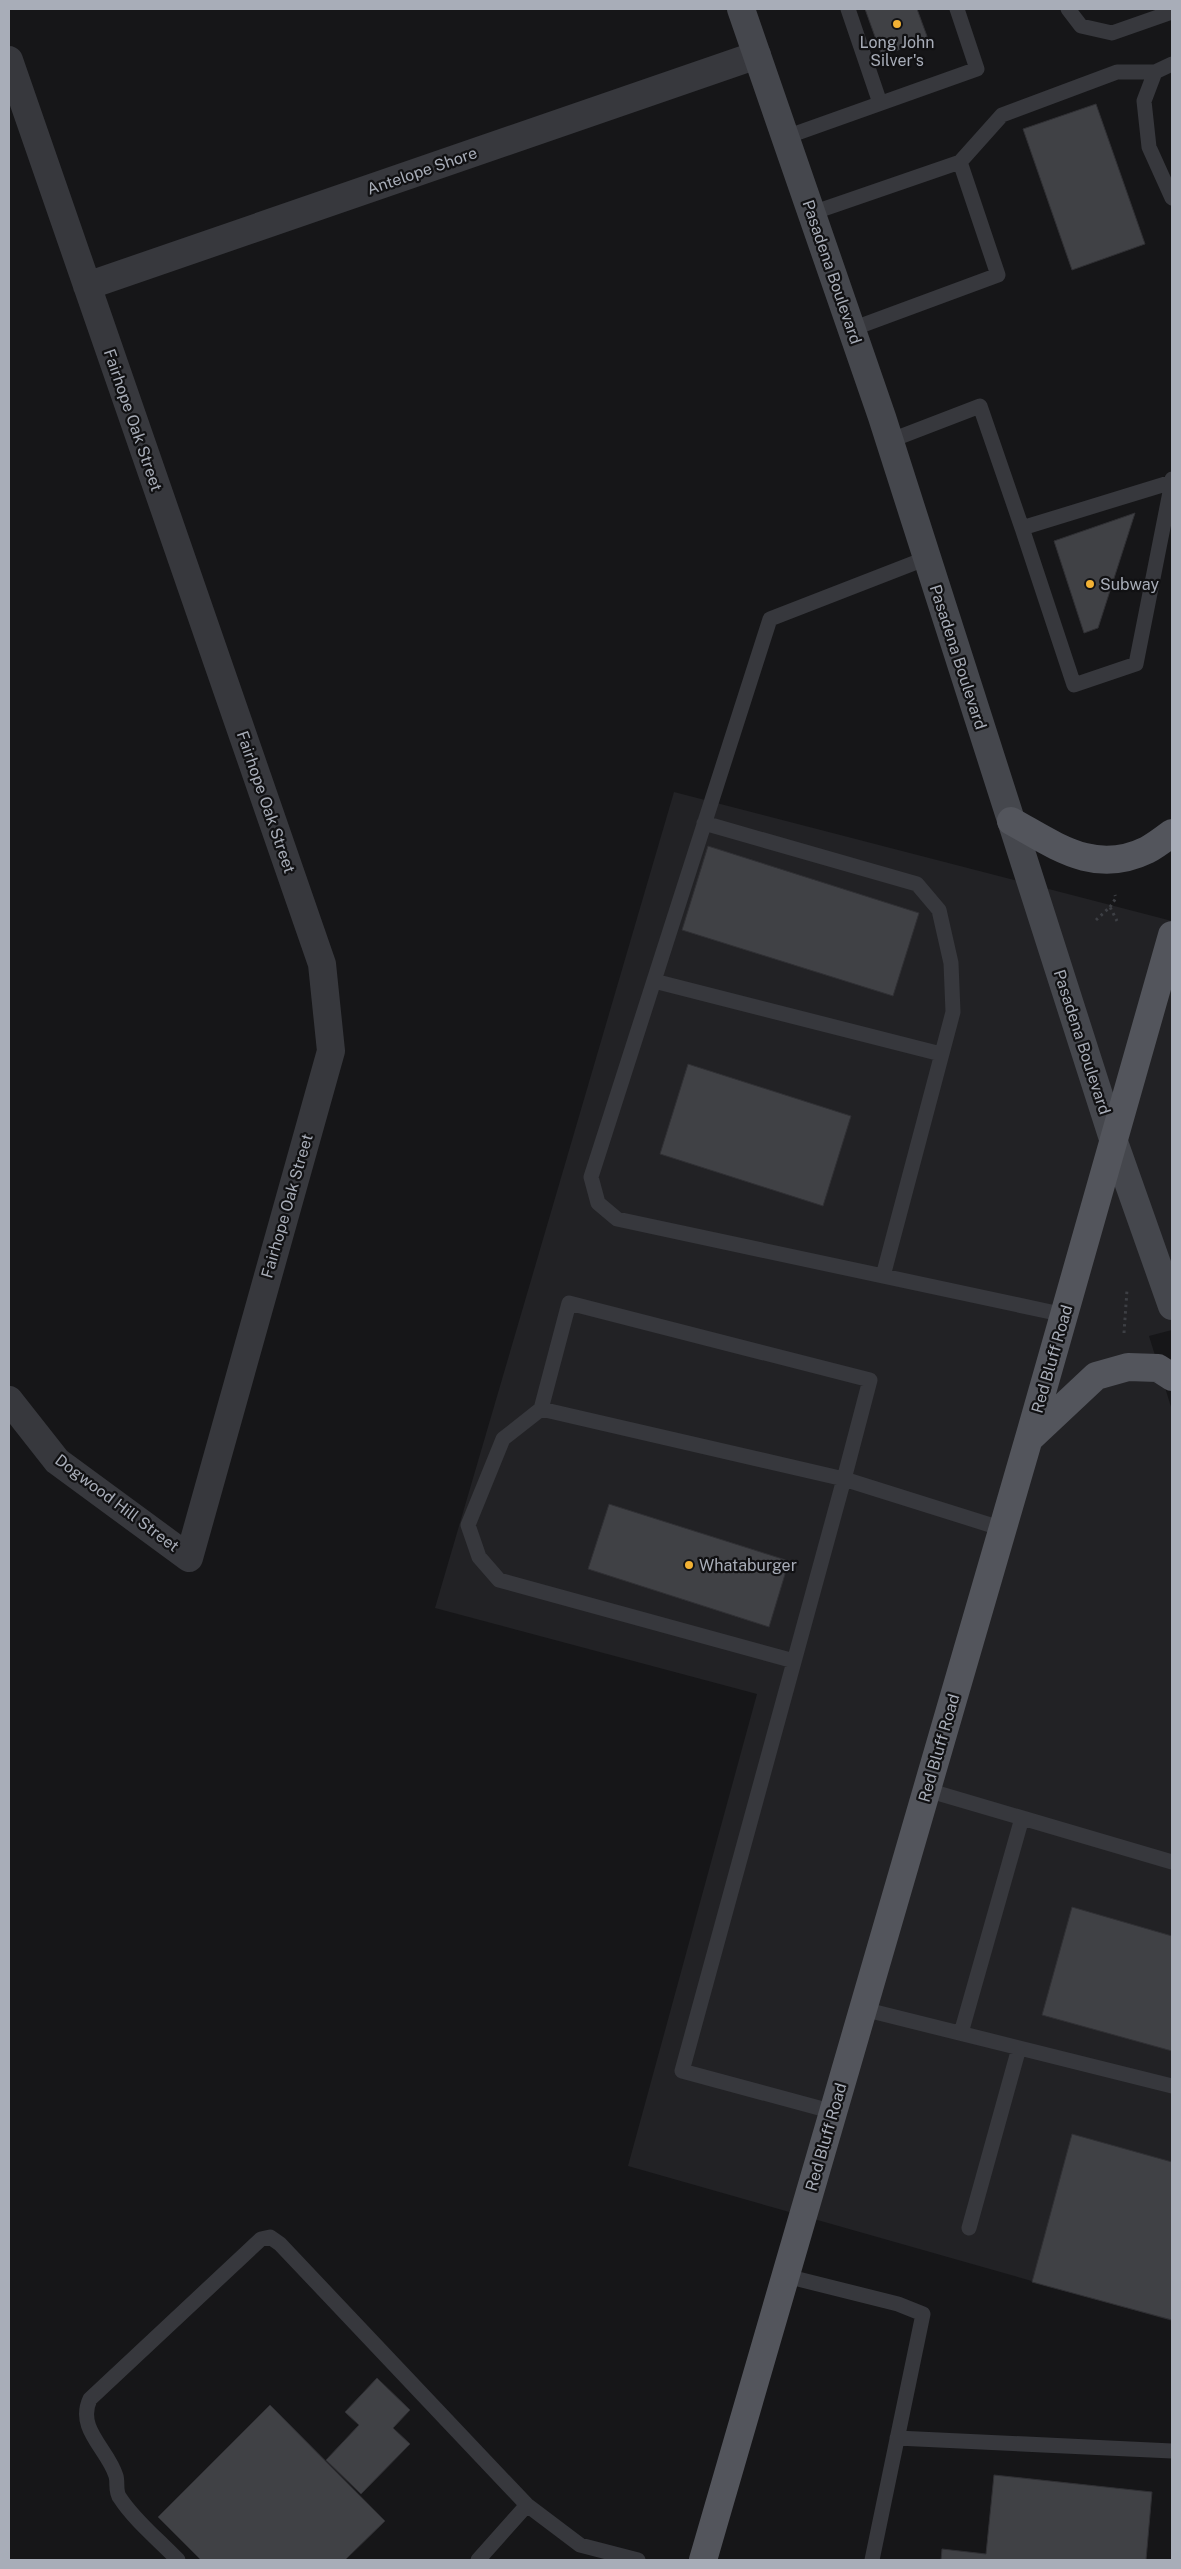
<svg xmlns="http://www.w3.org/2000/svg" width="1181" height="2569" font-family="'Public Sans',sans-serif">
  <rect width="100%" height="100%" fill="#161618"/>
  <path fill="#222225" d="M674,792L1172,921V1330L1149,1336L1172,1410V2321L628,2166L757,1694L435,1608Z"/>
  <path fill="#404145" stroke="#303034" d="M865,9H917L928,39L882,56Z
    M1096,104L1145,244L1072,270L1023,129Z
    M1135,513L1098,628L1084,633L1054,541Z
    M708,846L919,913L893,996L682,930Z
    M688,1064L851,1116L823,1206L660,1154Z
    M609,1504L789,1561L769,1627L588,1569Z
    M1072,1907L1172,1936V2051L1042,2015Z
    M1072,2134L1172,2162V2320L1032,2282Z
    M377,2378L410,2410L393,2428L410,2444L361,2494L326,2460L359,2425L345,2412Z
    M270,2405L385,2521L345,2560H201L158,2517Z
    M994,2475L1152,2492L1146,2560H941L942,2549L986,2554Z"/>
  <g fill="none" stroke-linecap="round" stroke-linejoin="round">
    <path stroke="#3d3f44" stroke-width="3" stroke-dasharray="2.5 4" stroke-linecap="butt" d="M1110,907L1116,898L1115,895
      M1096,920L1110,907L1117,921
      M1124,1333L1127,1290"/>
    <path stroke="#37383d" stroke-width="15" d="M848,9L880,103
      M1068,9L1081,26L1112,33L1172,12
      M1172,64L1155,72L1144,101L1149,147L1172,198
      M786,137L977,69L957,9
      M960,162L1002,115L1117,72H1155
      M812,213L960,162L998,275L852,329
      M889,441L980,406L1022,528L1172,482V479
      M1022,528L1074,685L1136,664L1172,482
      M927,558L770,619L591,1177L598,1203L617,1219L1065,1315
      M704,823L917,884L939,910L951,963L953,1012L883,1276
      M654,981L941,1054
      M569,1303L870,1380L844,1479L541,1409Z
      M541,1409L503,1439L468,1525L479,1557L499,1580L794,1661
      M927,1790L1172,1862
      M863,2009L1172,2086
      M961,2033L1022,1818
      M834,2112L682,2071L844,1479L1003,1529
      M969,2228L1019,2048
      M786,2276L898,2304L923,2314L872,2560
      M897,2438L1172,2451
      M178,2560C159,2540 135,2521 120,2498C115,2492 118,2483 116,2476C108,2449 76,2429 90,2399L261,2239L270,2237L280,2244L527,2505
      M478,2560L527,2505L580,2545L638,2560"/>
    <path stroke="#37383d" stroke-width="28" d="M9,60L322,964L331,1051L189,1558L57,1461L9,1400
      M87,286L757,55"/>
    <path stroke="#45474d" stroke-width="28" d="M741,9L882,417L1114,1142L1172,1306"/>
    <path stroke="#53555c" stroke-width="28" d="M1011,821C1055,845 1094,876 1147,850C1155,846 1164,839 1172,833
      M1031,1437L1096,1376L1128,1367L1158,1368L1172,1377
      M703,2560L1029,1438L1172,935"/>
  </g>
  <g fill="#f2b134" stroke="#111113" stroke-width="2">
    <circle cx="897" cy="24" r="5"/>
    <circle cx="1090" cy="584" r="5"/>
    <circle cx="689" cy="1565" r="5"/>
  </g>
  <g text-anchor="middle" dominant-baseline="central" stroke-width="4.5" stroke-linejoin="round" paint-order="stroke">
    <g font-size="16" fill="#a8adb8" stroke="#111113" text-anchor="start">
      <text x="897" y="42" text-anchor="middle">Long John<tspan x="897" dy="18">Silver's</tspan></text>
      <text x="1100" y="584">Subway</text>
      <text x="699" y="1565">Whataburger</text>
    </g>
    <g font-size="16" fill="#a8adb8" stroke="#111113">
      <text transform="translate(422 171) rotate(-19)">Antelope Shore</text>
      <text transform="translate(832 272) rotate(71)">Pasadena Boulevard</text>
      <text transform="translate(133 420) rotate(71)">Fairhope Oak Street</text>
      <text transform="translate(958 657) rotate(72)">Pasadena Boulevard</text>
      <text transform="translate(266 802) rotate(71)">Fairhope Oak Street</text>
      <text transform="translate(1082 1042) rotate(72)">Pasadena Boulevard</text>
      <text transform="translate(287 1206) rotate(-74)">Fairhope Oak Street</text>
      <text transform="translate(1052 1359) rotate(-74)">Red Bluff Road</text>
      <text transform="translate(117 1503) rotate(37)">Dogwood Hill Street</text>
      <text transform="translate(939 1748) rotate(-74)">Red Bluff Road</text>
      <text transform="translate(826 2137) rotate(-74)">Red Bluff Road</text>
    </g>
  </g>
  <rect width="1181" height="2569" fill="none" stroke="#a8adb8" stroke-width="20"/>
</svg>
